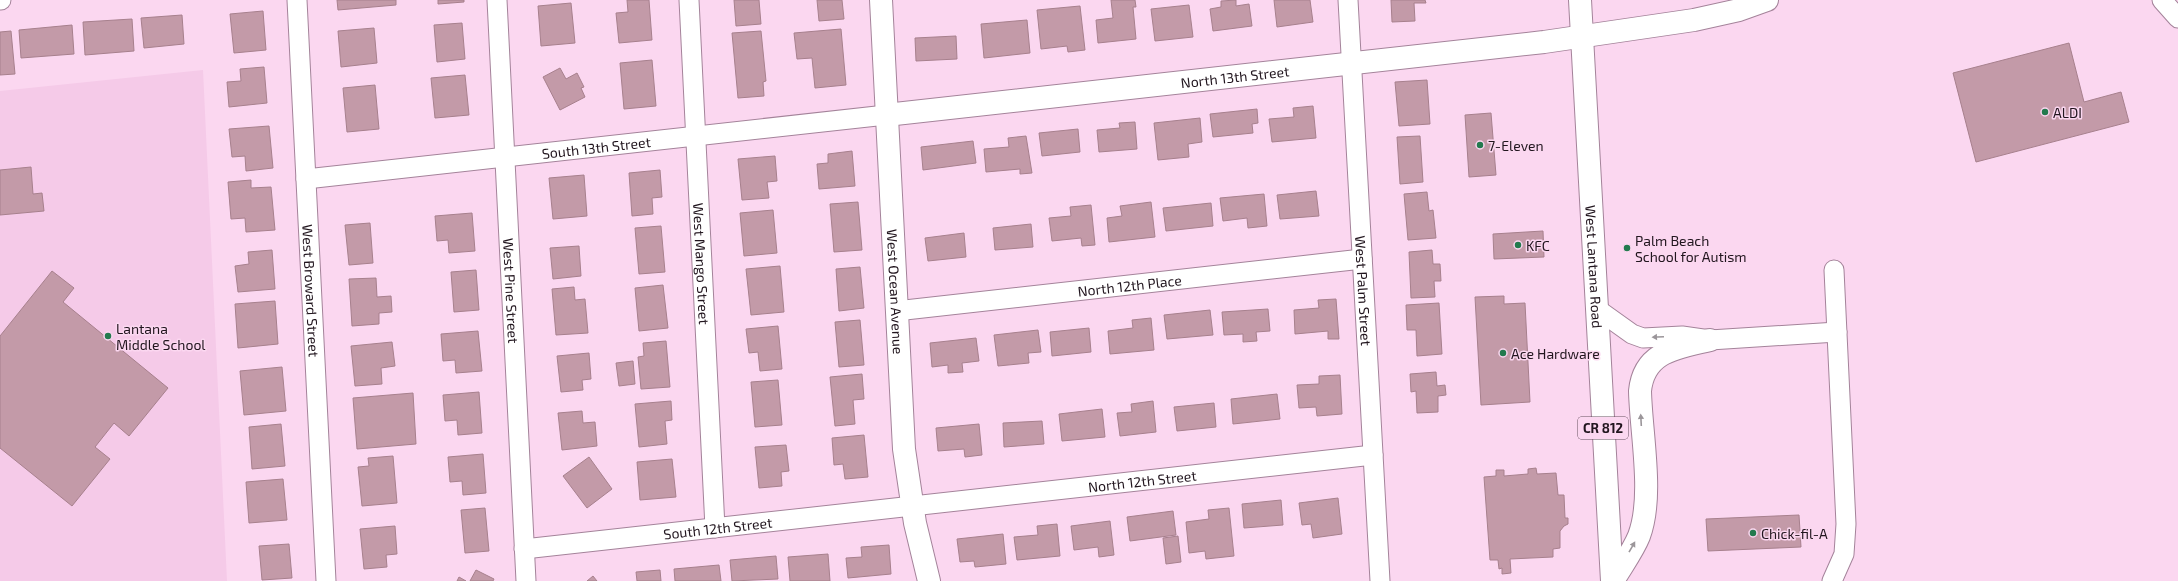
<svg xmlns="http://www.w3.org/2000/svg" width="2178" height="581" font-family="'Exo 2',sans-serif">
  <rect width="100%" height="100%" fill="#fbd7f0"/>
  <path fill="#f5cae8" d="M203,70L227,581H0V91Z"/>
  <path fill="#c39aa8" stroke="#a7808d" d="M337,0H396V5L338,10Z
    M438,0H464V2L438,4Z
    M627,0H649L652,40L619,43L616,13L628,12Z
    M734,0H759L761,24L736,26Z
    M817,0H842L844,19L819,21Z
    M1111,0H1135L1136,7H1133L1136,39L1098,43L1096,20L1113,18Z
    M1236,0V6L1249,4L1252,26L1213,31L1210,9L1221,7V1Z
    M1274,0H1310L1313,22L1277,27Z
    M1391,0H1425L1426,3H1414L1415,21L1392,22Z
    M571,3L575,43L541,46L538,6Z
    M1189,5L1193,37L1155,41L1151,9Z
    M1080,6L1085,50L1068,52L1067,46L1041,49L1037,10Z
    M263,11L266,50L234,53L230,14Z
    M182,15L184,44L144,48L141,18Z
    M132,19L134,51L85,55L83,22Z
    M1027,20L1030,53L984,58L981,24Z
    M462,23L465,59L437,62L434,25Z
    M72,25L74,54L21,58L19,30Z
    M374,28L377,63L341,67L338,31Z
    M841,29L846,85L815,88L812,58L797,59L794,33Z
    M11,31L15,74L0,75V32Z
    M761,31L766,81L763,82L764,96L738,98L732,33Z
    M956,36L957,59L916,61L915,38Z
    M2069,43L2084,102L2121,92L2129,122L1976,162L1953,73Z
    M652,60L656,106L624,109L620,63Z
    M264,67L267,103L229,107L227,82L241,81L240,69Z
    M560,68L566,79L577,73L584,87L581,88L585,97L560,110L543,77Z
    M465,75L469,115L435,118L431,78Z
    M1427,80L1430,124L1399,126L1395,82Z
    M375,85L379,129L347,132L343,88Z
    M1313,106L1316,138L1272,142L1269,119L1294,117L1293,108Z
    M1257,109L1258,123L1252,124L1253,133L1213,137L1210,114Z
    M1491,113L1496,175L1469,177L1465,115Z
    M1200,118L1202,142L1188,144L1189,157L1158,160L1154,123Z
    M1135,122L1137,149L1099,152L1097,130L1120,128L1119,123Z
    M269,126L273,168L246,171L245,156L232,157L229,129Z
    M1078,129L1080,152L1042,156L1039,133Z
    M1026,136L1032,173L1020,174V169L986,172L984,149L1009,147L1008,138Z
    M1420,136L1423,182L1400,184L1397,137Z
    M973,141L976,163L923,170L921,147Z
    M852,151L855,186L819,189L817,164L828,163V154Z
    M775,156L777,181L767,182L769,198L742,200L738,159Z
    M31,167L33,194L42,193L44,211L0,215V170Z
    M660,170L662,197L652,198L653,214L632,216L629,173Z
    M584,175L587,216L553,219L549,178Z
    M251,180V188L271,187L275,230L246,232L245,218L231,219L228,182Z
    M1316,191L1319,216L1280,219L1277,195Z
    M1427,192L1429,211L1433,210L1436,238L1408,240L1404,194Z
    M1264,194L1267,226L1248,228L1247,218L1223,221L1220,198Z
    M858,202L862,250L834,252L830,204Z
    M1151,202L1155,237L1109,242L1107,218L1122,216L1120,206Z
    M1211,203L1213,226L1166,231L1163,208Z
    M1091,205L1095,245L1082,246L1081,238L1052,241L1049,218L1071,216L1070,207Z
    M773,210L777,253L744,256L740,213Z
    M472,213L475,251L449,253L448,240L437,241L435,216Z
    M370,223L373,263L349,265L345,225Z
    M1031,224L1033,247L995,250L993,228Z
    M661,226L665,272L639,274L635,228Z
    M1543,231L1544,257L1494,259L1493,234Z
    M964,233L966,257L928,261L925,238Z
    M579,246L581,276L553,279L550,248Z
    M272,250L275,289L238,292L235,266L249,264L248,252Z
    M1432,250L1433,264H1440L1441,281H1434L1435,297L1411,298L1409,252Z
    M780,266L784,312L751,315L746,269Z
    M860,267L864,308L839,311L836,269Z
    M476,270L479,310L454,312L451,272Z
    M52,271L74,288L63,302L168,388L129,436L114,423L95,447L110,459L72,506L0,448V336Z
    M376,278L377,297L391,296L392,312L379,313V324L352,326L349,279Z
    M663,285L668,328L639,331L635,288Z
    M574,287L575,300L585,299L588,333L556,335L552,289Z
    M1504,296V304L1525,303L1530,402L1481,405L1475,297Z
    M1336,299L1339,339H1328V331L1295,334L1294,310L1319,308L1318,300Z
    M275,301L278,344L238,348L235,304Z
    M1439,303L1442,354L1417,356L1416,330H1407L1406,305Z
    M1268,309L1270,331L1256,332L1257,341L1243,342V334L1224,335L1222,312Z
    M1210,310L1213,335L1167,339L1164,315Z
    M1151,318L1154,350L1110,354L1108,331L1133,328L1132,320Z
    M860,320L864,365L839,367L835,322Z
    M778,326L782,369L760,371L758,352L749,353L746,329Z
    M1089,328L1091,352L1052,356L1050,332Z
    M1038,330L1041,352L1028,353L1029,363L998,366L994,335Z
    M478,331L482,371L456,373L455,360L443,361L441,334Z
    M976,338L979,361L962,363L963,372L948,373V365L932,367L930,343Z
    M666,341L670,387L641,389L638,357L644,356L643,343Z
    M392,342L395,366L381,368L382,384L355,386L351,346Z
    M589,353L591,379L582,380L583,390L561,392L557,356Z
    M633,361L635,384L619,386L616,363Z
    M282,367L286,411L244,415L240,371Z
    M1436,372L1437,386L1445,385L1446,395L1438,396V412L1417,413L1416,391L1411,392L1410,374Z
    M862,374L864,399L853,400L855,424L835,426L830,377Z
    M1340,375L1342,414L1317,416L1316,407L1299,408L1297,385L1319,384V376Z
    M778,380L782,425L755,427L751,382Z
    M479,392L482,433L458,435L457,420L445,421L443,395Z
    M413,393L416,444L357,449L353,398Z
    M1277,394L1280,419L1233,424L1231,399Z
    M671,401L672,420L665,421L667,444L639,447L635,404Z
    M1153,401L1156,432L1120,436L1117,413L1132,412L1131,404Z
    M1214,403L1216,427L1177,431L1174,407Z
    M1102,409L1105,437L1062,441L1059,414Z
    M582,411L583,423L595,422L597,446L562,450L558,413Z
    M1042,421L1044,444L1004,447L1003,423Z
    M281,424L285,466L252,469L249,427Z
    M979,424L982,455L965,457L964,449L938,451L936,428Z
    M864,435L868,477L845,479L843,464L834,465L832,438Z
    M786,445L789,471L781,472L782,486L759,488L755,447Z
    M483,454L486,493L463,495L462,481L450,482L448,457Z
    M393,456L397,503L362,506L358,467L369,466L368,458Z
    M589,457L612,489L587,508L563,476Z
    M672,459L676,497L640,500L637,462Z
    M1536,468L1537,474L1556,473L1558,495H1564L1565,518H1568V524L1564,526L1560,531V548L1553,549V557L1510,559L1511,573L1502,574V568L1499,569L1498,560H1490L1484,477L1496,476V470H1504V476L1528,474V469Z
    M283,479L287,520L249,523L246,482Z
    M1338,498L1342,534L1313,538L1311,524L1302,525L1299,503Z
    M1281,500L1283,525L1244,528L1242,504Z
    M485,508L489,551L465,553L461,510Z
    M1229,508L1234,556L1206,559L1205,551L1189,553L1186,522L1209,519L1208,510Z
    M1173,511L1176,535L1130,541L1127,517Z
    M1799,515L1801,547L1708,551L1706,519Z
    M1110,521L1114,555L1099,557L1098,547L1074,550L1071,526Z
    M1057,524L1060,556L1017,560L1014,537L1038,535L1037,526Z
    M395,526L397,554L386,555L387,567L364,569L360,529Z
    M1003,534L1006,564L975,567L974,561L960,562L957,539Z
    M1178,536L1181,562L1166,564L1163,538Z
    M289,544L292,578L262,580L259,546Z
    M889,545L891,574L848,578L846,558L862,557L861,547Z
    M828,554L830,581H790L788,557Z
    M776,556L778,579L732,581L730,560Z
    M719,565L721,581H675L674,569Z
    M476,570L494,579L493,581H470Z
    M660,570L661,581H637L636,572Z
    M593,576L597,581H587Z
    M459,577L466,581H457Z"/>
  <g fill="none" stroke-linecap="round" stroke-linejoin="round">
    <g stroke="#a4839a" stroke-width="21">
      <g id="minor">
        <path d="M0,0H1"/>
        <path id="s1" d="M297,0L326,581"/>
        <path id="s2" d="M497,0L526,581"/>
        <path id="s3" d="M689,0L715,528"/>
        <path id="s4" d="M1348,0L1380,581"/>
        <path d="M2162,0L2178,18"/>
        <path id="s5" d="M306,179L886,115"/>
        <path d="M1597,309L1632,334L1643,338L1682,336L1710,340L1837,332"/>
        <path id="s6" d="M896,311L1362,259"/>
        <path id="s7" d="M524,549L1373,455"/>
        <path d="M1832,581L1844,554L1846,524L1834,270"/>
      </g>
    </g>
    <g stroke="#a4839a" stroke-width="24">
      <g id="tertiary">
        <path id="s8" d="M881,0L904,449L915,523L929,581"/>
        <path id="s9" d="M886,115L1544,42L1694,20L1739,10L1767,0"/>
      </g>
    </g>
    <g stroke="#a4839a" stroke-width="24">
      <g id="primary">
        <path id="s10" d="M1580,0L1612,581"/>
        <path d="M1613,581C1621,567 1633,551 1639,536C1654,496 1641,434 1640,391C1644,351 1677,348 1710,340"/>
      </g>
    </g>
    <use href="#minor" stroke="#fff" stroke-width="19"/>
    <use href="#tertiary" stroke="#fff" stroke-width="22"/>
    <use href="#primary" stroke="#fff" stroke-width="22"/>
  </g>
  <defs><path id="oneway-solid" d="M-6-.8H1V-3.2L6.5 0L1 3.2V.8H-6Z"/></defs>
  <g fill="#9b969a">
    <use href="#oneway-solid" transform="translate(1658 337) rotate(177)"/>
    <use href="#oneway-solid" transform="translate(1641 420) rotate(-93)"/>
    <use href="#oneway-solid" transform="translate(1632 547) rotate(-60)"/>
  </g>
  <g fill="#227a4e" stroke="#fbd7f0" stroke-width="1.5">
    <circle cx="2045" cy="112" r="4"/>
    <circle cx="1480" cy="145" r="4"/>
    <circle cx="1518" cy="245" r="4"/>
    <circle cx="1627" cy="248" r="4"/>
    <circle cx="108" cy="336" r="4"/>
    <circle cx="1503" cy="353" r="4"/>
    <circle cx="1753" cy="533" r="4"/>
  </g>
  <g text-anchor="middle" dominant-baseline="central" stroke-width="3" stroke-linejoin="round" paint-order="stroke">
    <rect fill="#fbd7f0" stroke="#624f5d" stroke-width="1" x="1578" y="417" width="50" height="22" rx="3"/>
    <g font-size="13" font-weight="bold" fill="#21151e">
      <text x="1603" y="428">CR 812</text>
    </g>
    <g font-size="14" fill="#21151e" stroke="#fbd7f0">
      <text stroke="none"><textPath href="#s9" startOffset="351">North 13th Street</textPath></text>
      <text stroke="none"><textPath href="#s5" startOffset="292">South 13th Street</textPath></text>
      <text stroke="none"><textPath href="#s3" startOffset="264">West Mango Street</textPath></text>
      <text stroke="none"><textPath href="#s10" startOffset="267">West Lantana Road</textPath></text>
      <text stroke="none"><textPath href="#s6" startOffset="235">North 12th Place</textPath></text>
      <text stroke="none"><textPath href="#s1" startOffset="291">West Broward Street</textPath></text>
      <text stroke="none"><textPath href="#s2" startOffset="291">West Pine Street</textPath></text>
      <text stroke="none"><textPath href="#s4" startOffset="291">West Palm Street</textPath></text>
      <text stroke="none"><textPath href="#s8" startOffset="292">West Ocean Avenue</textPath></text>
      <text stroke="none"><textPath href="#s7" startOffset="622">North 12th Street</textPath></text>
      <text stroke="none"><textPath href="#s7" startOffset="195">South 12th Street</textPath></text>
    </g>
    <g font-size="14" fill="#21151e" stroke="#fbd7f0" text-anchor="start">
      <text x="2053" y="112">ALDI</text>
      <text x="1488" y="145">7-Eleven</text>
      <text x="1635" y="240">Palm Beach<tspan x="1635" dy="16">School for Autism</tspan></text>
      <text x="1526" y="245">KFC</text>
      <text x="116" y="328">Lantana<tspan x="116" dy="16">Middle School</tspan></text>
      <text x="1511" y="353">Ace Hardware</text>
      <text x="1761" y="533">Chick-fil-A</text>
    </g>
  </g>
</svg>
